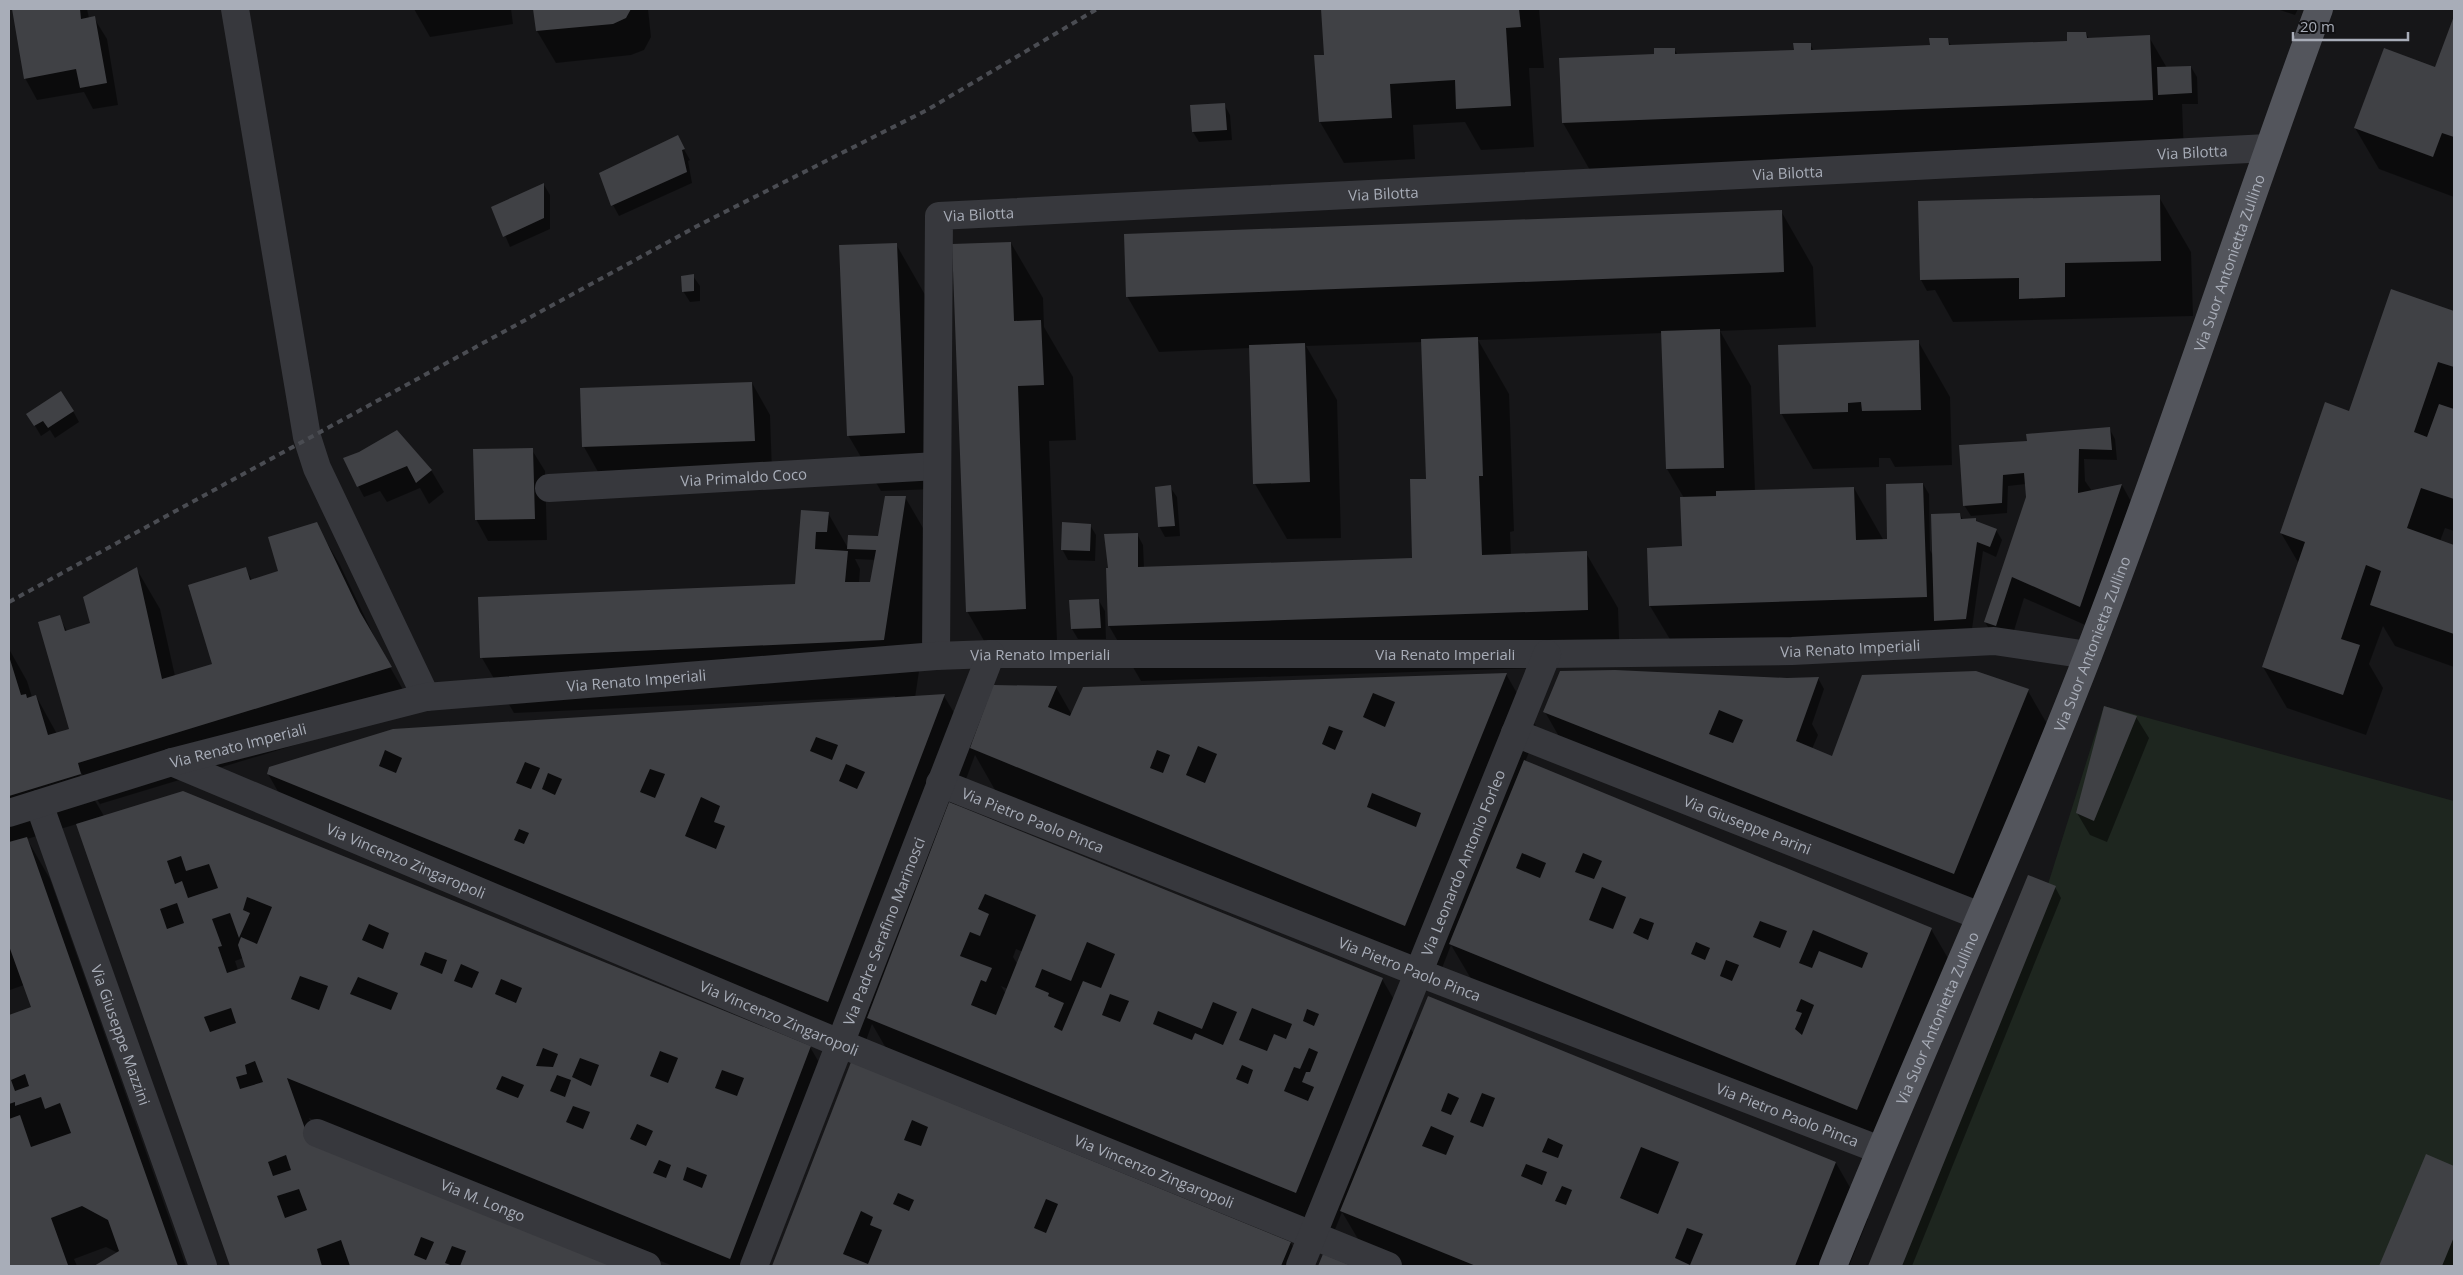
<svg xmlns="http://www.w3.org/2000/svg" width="2463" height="1275" font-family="'Open Sans',sans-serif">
  <rect width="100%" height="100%" fill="#161618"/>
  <path fill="#1e261f" d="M2104,706L2454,801V1266H1892L2044,897Z"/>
  <path fill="#0007" fill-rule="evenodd" d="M9,9H87L89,18H94L107,39L118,105L93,109L84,92L37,100L25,78L13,9Z
    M414,9H511L513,24L430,37Z
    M534,9H648L651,37L644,50L631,55L556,63L537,31Z
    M1322,9H1539L1544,68H1529L1534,147L1481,150L1465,122L1413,125L1415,159L1344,163L1320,122L1316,57L1325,56Z
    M2277,9H2298L2295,15Z
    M2454,19V197L2379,169L2355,128L2436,69Z
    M2086,33L2089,39L2149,37L2167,68L2191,67L2197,77L2198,104H2182L2184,155L1595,179L1563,123L1560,59L1656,55L1674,49L1678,55L1795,51L1810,44L1814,51L1931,46L1947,39L1952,47L2068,42Z
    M1224,104L1230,115L1232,140L1199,142L1193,132Z
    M677,137L690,160L688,161L692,183L619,216L613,205Z
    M544,185L550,195V229L510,247L493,207Z
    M2159,197L2191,252L2193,316L1953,322L1935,290L1927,291L1921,280L1919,202Z
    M1781,211L1813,267L1816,327L1720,331L1751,386L1755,491L1854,488L1884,541H1889L1923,484L1929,494L1930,550L1933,556L1960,514L1963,520H1976L1977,523L1996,530L2002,540L1996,557L1983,551L1972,629L1683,661L1650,606L1683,548L1684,498L1667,469L1663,333L1478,340L1509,394L1514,531L1510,532L1511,555L1586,553L1618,608L1620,665L1141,681L1109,626L1137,534L1143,545L1144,568L1414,559L1427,480L1423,342L1306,346L1337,400L1341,538L1287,539L1255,484L1250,348L1159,352L1127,296Z
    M1011,243L1043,298L1044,327L1073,377L1076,440L1049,441L1058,665L999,667L967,611Z
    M896,244L928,300L936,489L881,491L848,435Z
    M693,276L700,286V301L690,302L683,291Z
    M2392,290L2454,312V531L2445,528L2440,541L2454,546V667L2395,646L2383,626L2369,664L2383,688L2366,735L2287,708L2263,667L2299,564L2281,533L2350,412Z
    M1918,341L1950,397L1952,465L1895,467L1890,458H1879V467L1813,469L1781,413Z
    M752,383L770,415L772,472L602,479L584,447Z
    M73,411L79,422L55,438L50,430L41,436L28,414Z
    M2109,428L2115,439L2117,460L2084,459L2085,481L2092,491L2122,485L2134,507L2092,628L2024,598L2009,647L1998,644L1985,622L2027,498L2026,484L2008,486L2007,513L1971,516L1964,505L2028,443Z
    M532,450L545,471L547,540L488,541L476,519Z
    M360,453L431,470L444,492L429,504L420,488L387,502L380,491L364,497L344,459Z
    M1170,487L1177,497L1180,536L1165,537L1159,526Z
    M905,497L937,552L915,698L944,696L973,744L994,687H1056L1072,715L1506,674L1538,730L1525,762L1931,929L1963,984L1889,1165L1483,999L1451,945L1437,981L1003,804L975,755L956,806L1382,979L1414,1034L1428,998L1836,1163L1868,1219L1849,1266H1374L1342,1212L1328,1247L901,1074L872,1024L860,1057L300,830L268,774L393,730L895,699V696L514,713L482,658L796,585L802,511L828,513L848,548L879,537ZM855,559L875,560L871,583H859L860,569ZM1016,949L1023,952L1018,965L1013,957ZM1001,986L1008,989L1006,994Z
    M316,524L340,565L382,653L414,709L100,804L101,806L79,769L77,770L104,816L810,1047L834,1088L767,1266H673L309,1118L318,1142L623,1266H233L77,824L27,839L50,879L186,1266H96L118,1253L106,1247L74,1259L77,1266H9V1016L33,1008L24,985L10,990L9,988V649L27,681L32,697L36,696L57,734L71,730L59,617L67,631L92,624L136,568L160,609L175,676L214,664L245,568L252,580L280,571ZM243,958L247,967L238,970L235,961Z
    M1090,525L1096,535L1095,561L1068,560L1062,549Z
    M1099,601L1105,611L1106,639H1078L1072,629Z
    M1818,678L1824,689L1812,724L1818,735L1812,749L1835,759L2028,691L2060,746L1985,929L1577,768L1545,712L1786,680Z
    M2136,717L2149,738L2107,842L2090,835L2077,813Z
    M2029,877L2055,887L2061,898L1912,1266H1870Z
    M851,1063L1291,1243L1304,1266H774Z
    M2427,1156L2454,1167V1266H2381Z"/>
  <path fill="#404145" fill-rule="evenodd" d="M12,9H80L81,19L95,16L107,83L80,88L76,69L24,79Z
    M533,9H631L626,18L613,24L536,31Z
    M1321,9H1519L1521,27L1506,28L1511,106L1456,109L1455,80L1390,84L1392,118L1319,122L1314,55H1324Z
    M2454,16V137L2442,133L2433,157L2354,128L2384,48L2435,67Z
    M2067,32H2086L2087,38L2150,35L2153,100L1562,123L1559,58L1654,54V48H1675V54L1794,50L1793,43H1811V50L1930,45L1929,38H1948L1949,45L2067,41Z
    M2191,66L2192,93L2158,95L2157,67Z
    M1225,103L1227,130L1192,132L1190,105Z
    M678,135L685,149L682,150L687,172L611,206L599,173Z
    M544,183V218L503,237L491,207Z
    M2160,195L2161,261L2065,263V297L2019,299V278L1920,280L1918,201Z
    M1782,210L1784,272L1126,297L1124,234Z
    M1011,242L1014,321L1041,320L1044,385L1018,386L1026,609L966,612L952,244Z
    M897,243L905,433L847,436L839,245Z
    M694,274V291L682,292L681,276Z
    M2391,289L2454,311V367L2438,362L2414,432L2427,437L2439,404L2454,409V499L2421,488L2407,528L2454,545V634L2370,605L2381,571L2366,565L2341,639L2360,645L2343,695L2262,667L2305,542L2280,533L2325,402L2349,411Z
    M1720,329L1724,468L1666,469L1661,331Z
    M1478,337L1483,476H1479L1482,555L1587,551L1588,610L1108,626L1106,568H1108L1104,534L1138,533V567L1412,558L1410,479H1426L1421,339Z
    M1919,340L1921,410L1862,411L1861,402L1848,403V412L1780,414L1778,345Z
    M1305,343L1310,482L1253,484L1249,345Z
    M752,382L755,441L582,447L580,388Z
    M61,391L74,411L48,428L43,421L34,426L26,414Z
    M2110,427L2112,450L2079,449L2078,493L2122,484L2080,607L2012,577L1996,626L1984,622L2026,497L2024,473L2003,475L2002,503L1963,506L1959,445L2027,441L2026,434Z
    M397,430L432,470L416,483L407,466L357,487L343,458L359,452Z
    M533,448L535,519L475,520L473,449Z
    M1923,483L1927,597L1649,606L1647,548L1682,546L1680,497L1716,496V491L1854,487L1856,540L1887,539L1886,484Z
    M1171,485L1175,526L1158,527L1155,487Z
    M885,496H906L884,640L480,658L478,597L795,584L801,510L829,512L827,532H816L815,549L848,551L845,582H870L876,550L847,549L848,535L878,536Z
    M1960,513L1961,519L1976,518V521L1997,529L1990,547L1977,542L1966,619L1934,621L1931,514Z
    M317,522L360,612L392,667L78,763L81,774L9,796V656L21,695L26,694L27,698L36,695L48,735L69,729L38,622L60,615L65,631L90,623L83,597L137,567L162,679L212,664L188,585L246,567L250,580L278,571L268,537Z
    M1062,522L1091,524L1090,551L1061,550Z
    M1099,599L1101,628L1071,629L1069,600Z
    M1615,670L1787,678L1819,677L1796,741L1832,756L1862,675L1976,671L2029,689L1954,874L1543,712L1560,671ZM1719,710L1743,720L1733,743L1709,734Z
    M1507,673L1405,926L970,748L993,685L1057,686L1048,707L1070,716L1083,687ZM1373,693L1395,702L1385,727L1363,717ZM1329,726L1343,731L1335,750L1322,744ZM1198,746L1217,754L1205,783L1186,775ZM1157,750L1170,755L1163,773L1150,768ZM1372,793L1421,813L1416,827L1367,807Z
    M945,694L828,1002L267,774L269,767L393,729ZM816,737L838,745L832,760L810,751ZM385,750L402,758L396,773L379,766ZM525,762L540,768L531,789L516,783ZM846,764L865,772L857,789L839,781ZM650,769L665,774L655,798L640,792ZM548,773L562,779L555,795L542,789ZM701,797L720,806L714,822L725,826L716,849L685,836ZM519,829L529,833L524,844L514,840Z
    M2104,706L2137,716L2094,821L2076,813Z
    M1524,760L1932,928L1857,1110L1449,944ZM1522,853L1546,863L1540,878L1516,868ZM1583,853L1602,861L1594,879L1575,872ZM1602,887L1626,897L1613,929L1589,920ZM1640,918L1654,923L1648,940L1633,933ZM1760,921L1787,931L1780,948L1753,937ZM1813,930L1868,953L1862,968L1819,951L1812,968L1799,963ZM1696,942L1710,948L1705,960L1691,954ZM1726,960L1739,965L1732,981L1720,976ZM1801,999L1814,1005L1802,1035L1795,1029L1802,1013L1796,1011Z
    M183,791L811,1046L730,1259L287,1078L308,1137L626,1266H460L466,1251L452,1246L445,1263L453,1266H350L341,1240L317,1249L322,1266H230L76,824ZM181,856L186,871L209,864L218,888L188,898L182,881L175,884L167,861ZM247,897L272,907L257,944L241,937L238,945L245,967L227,973L218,947L222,946L212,919L230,913L239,938L250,913L243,910ZM177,903L184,923L167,929L160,909ZM369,924L389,933L383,949L362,940ZM425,952L447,960L442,974L420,965ZM461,964L479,972L472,988L454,981ZM300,976L328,986L319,1010L291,999ZM358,977L398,993L391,1010L350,994ZM501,979L522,988L516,1003L495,994ZM231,1008L236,1023L210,1032L204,1017ZM543,1048L558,1054L553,1067L536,1066ZM660,1051L678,1058L668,1083L650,1076ZM580,1058L599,1065L591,1086L572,1077ZM255,1061L263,1082L240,1089L236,1077L247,1074L245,1065ZM722,1070L744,1078L737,1096L715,1088ZM557,1075L571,1080L565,1097L550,1091ZM502,1076L524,1085L518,1098L496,1089ZM573,1106L590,1112L583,1129L566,1122ZM637,1124L653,1131L646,1146L630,1139ZM286,1155L291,1170L273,1176L268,1162ZM659,1160L671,1165L666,1178L653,1173ZM687,1167L707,1175L702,1188L683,1180ZM299,1189L307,1210L285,1218L277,1196ZM421,1237L434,1242L426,1260L414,1255Z
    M949,802L1383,978L1296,1193L867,1018ZM985,894L1036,915L996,1015L971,1005L981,980L986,982L992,968L960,956L970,932L980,936L989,914L978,909ZM1087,942L1115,954L1101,988L1083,981L1062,1031L1054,1027L1064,1003L1048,996L1049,993L1035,987L1042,969L1071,981ZM1110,994L1129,1001L1120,1022L1102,1015ZM1213,1002L1237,1012L1223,1045L1195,1033L1192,1040L1153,1024L1158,1011L1202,1029ZM1252,1008L1292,1024L1286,1039L1274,1034L1267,1051L1239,1040ZM1307,1009L1319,1014L1314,1026L1303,1021ZM1309,1048L1318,1052L1310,1072H1306L1302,1082L1314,1087L1308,1101L1284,1091L1294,1067L1300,1069ZM1242,1065L1253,1070L1248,1084L1236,1079Z
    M27,837L178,1266H94L119,1251L108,1220L82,1206L51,1218L68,1265L9,1266V1119L20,1115L31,1147L71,1133L60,1103L45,1109L41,1097L15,1106V1102L9,1104V1015L31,1007L9,946V842ZM25,1074L29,1086L15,1091L11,1080Z
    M2028,875L2056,886L1902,1266H1868Z
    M1428,996L1836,1162L1795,1266H1476L1340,1211ZM1448,1093L1459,1098L1451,1115L1441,1111ZM1482,1093L1495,1098L1483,1127L1470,1122ZM1431,1126L1454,1136L1446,1155L1422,1146ZM1548,1138L1563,1145L1558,1158L1542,1152ZM1641,1147L1679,1162L1658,1214L1620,1198ZM1526,1164L1547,1172L1542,1185L1521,1176ZM1562,1186L1572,1190L1566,1205L1555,1201ZM1687,1228L1703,1234L1690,1265L1675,1258Z
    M851,1062L1291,1242L1281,1266H772ZM912,1120L928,1127L921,1146L904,1140ZM898,1193L914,1200L909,1211L893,1204ZM1046,1199L1058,1204L1046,1233L1034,1228ZM861,1211L873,1217L870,1225L882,1230L868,1264L843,1254Z
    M2426,1154L2454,1166V1237L2442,1266H2379Z
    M1323,1254L1352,1266H1318Z"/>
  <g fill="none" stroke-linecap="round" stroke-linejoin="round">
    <g stroke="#37383d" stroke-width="28">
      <path d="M235,9L307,437L317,468L426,697"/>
      <path id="s1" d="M549,488L937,466"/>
      <path id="s2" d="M936,656L939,216L2268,148"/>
      <path id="s3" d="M1515,733L1980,916"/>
      <path id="s4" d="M172,762L839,1043L1388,1266"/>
      <path id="s5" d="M940,783L1417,972L1880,1150"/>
      <path id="s6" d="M39,804L203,1266"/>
      <path id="s7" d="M9,813L172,762L426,697L936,656L991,654H1547L1792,651L1994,641L2088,655"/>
      <path id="s8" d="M317,1133L647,1266"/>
      <path id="s9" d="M754,1266L991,654"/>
      <path id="s10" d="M1300,1266L1547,654"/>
    </g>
    <path stroke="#53555c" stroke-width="28" id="s11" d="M1833,1266C1915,1061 2009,860 2089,653C2171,440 2240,223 2319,9"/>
    <path stroke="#4a4c52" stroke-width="4" stroke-dasharray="6 5" stroke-linecap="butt" d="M9,602L701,224L927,110L1097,9"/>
  </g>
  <g text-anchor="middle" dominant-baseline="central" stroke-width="4.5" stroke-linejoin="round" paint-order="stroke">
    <g font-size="15" fill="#a8adb8" stroke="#111113">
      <text stroke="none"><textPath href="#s2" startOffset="1695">Via Bilotta</textPath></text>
      <text stroke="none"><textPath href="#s2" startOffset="1290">Via Bilotta</textPath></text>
      <text stroke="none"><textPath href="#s2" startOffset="885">Via Bilotta</textPath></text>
      <text stroke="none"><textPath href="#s2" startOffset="480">Via Bilotta</textPath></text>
      <text stroke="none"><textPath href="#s11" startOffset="1079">Via Suor Antonietta Zullino</textPath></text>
      <text stroke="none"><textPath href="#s1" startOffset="195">Via Primaldo Coco</textPath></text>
      <text stroke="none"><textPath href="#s11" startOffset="674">Via Suor Antonietta Zullino</textPath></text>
      <text stroke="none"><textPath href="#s7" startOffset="1859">Via Renato Imperiali</textPath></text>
      <text stroke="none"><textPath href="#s7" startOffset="1454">Via Renato Imperiali</textPath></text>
      <text stroke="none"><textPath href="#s7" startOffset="1049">Via Renato Imperiali</textPath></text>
      <text stroke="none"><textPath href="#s7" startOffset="644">Via Renato Imperiali</textPath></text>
      <text stroke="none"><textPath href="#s7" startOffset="239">Via Renato Imperiali</textPath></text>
      <text stroke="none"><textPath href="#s5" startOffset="100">Via Pietro Paolo Pinca</textPath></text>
      <text stroke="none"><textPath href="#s3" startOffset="250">Via Giuseppe Parini</textPath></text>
      <text stroke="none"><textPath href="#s4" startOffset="254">Via Vincenzo Zingaropoli</textPath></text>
      <text stroke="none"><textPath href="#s10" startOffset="435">Via Leonardo Antonio Forleo</textPath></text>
      <text stroke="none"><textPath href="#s9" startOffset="359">Via Padre Serafino Marinosci</textPath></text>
      <text stroke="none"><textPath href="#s5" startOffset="505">Via Pietro Paolo Pinca</textPath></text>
      <text stroke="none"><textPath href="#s11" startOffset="269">Via Suor Antonietta Zullino</textPath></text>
      <text stroke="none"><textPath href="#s4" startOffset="659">Via Vincenzo Zingaropoli</textPath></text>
      <text stroke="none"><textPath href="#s6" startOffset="245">Via Giuseppe Mazzini</textPath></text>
      <text stroke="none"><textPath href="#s5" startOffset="910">Via Pietro Paolo Pinca</textPath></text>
      <text stroke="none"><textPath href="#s4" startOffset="1064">Via Vincenzo Zingaropoli</textPath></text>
      <text stroke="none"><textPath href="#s8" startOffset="179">Via M. Longo</textPath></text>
    </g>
  </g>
  <rect width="2463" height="1275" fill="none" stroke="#a8adb8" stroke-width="20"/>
  <path d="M2293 32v8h115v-8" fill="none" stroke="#a8adb8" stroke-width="2.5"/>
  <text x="2300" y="32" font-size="15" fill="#a8adb8" stroke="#111113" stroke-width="4" paint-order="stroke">20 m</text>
</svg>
